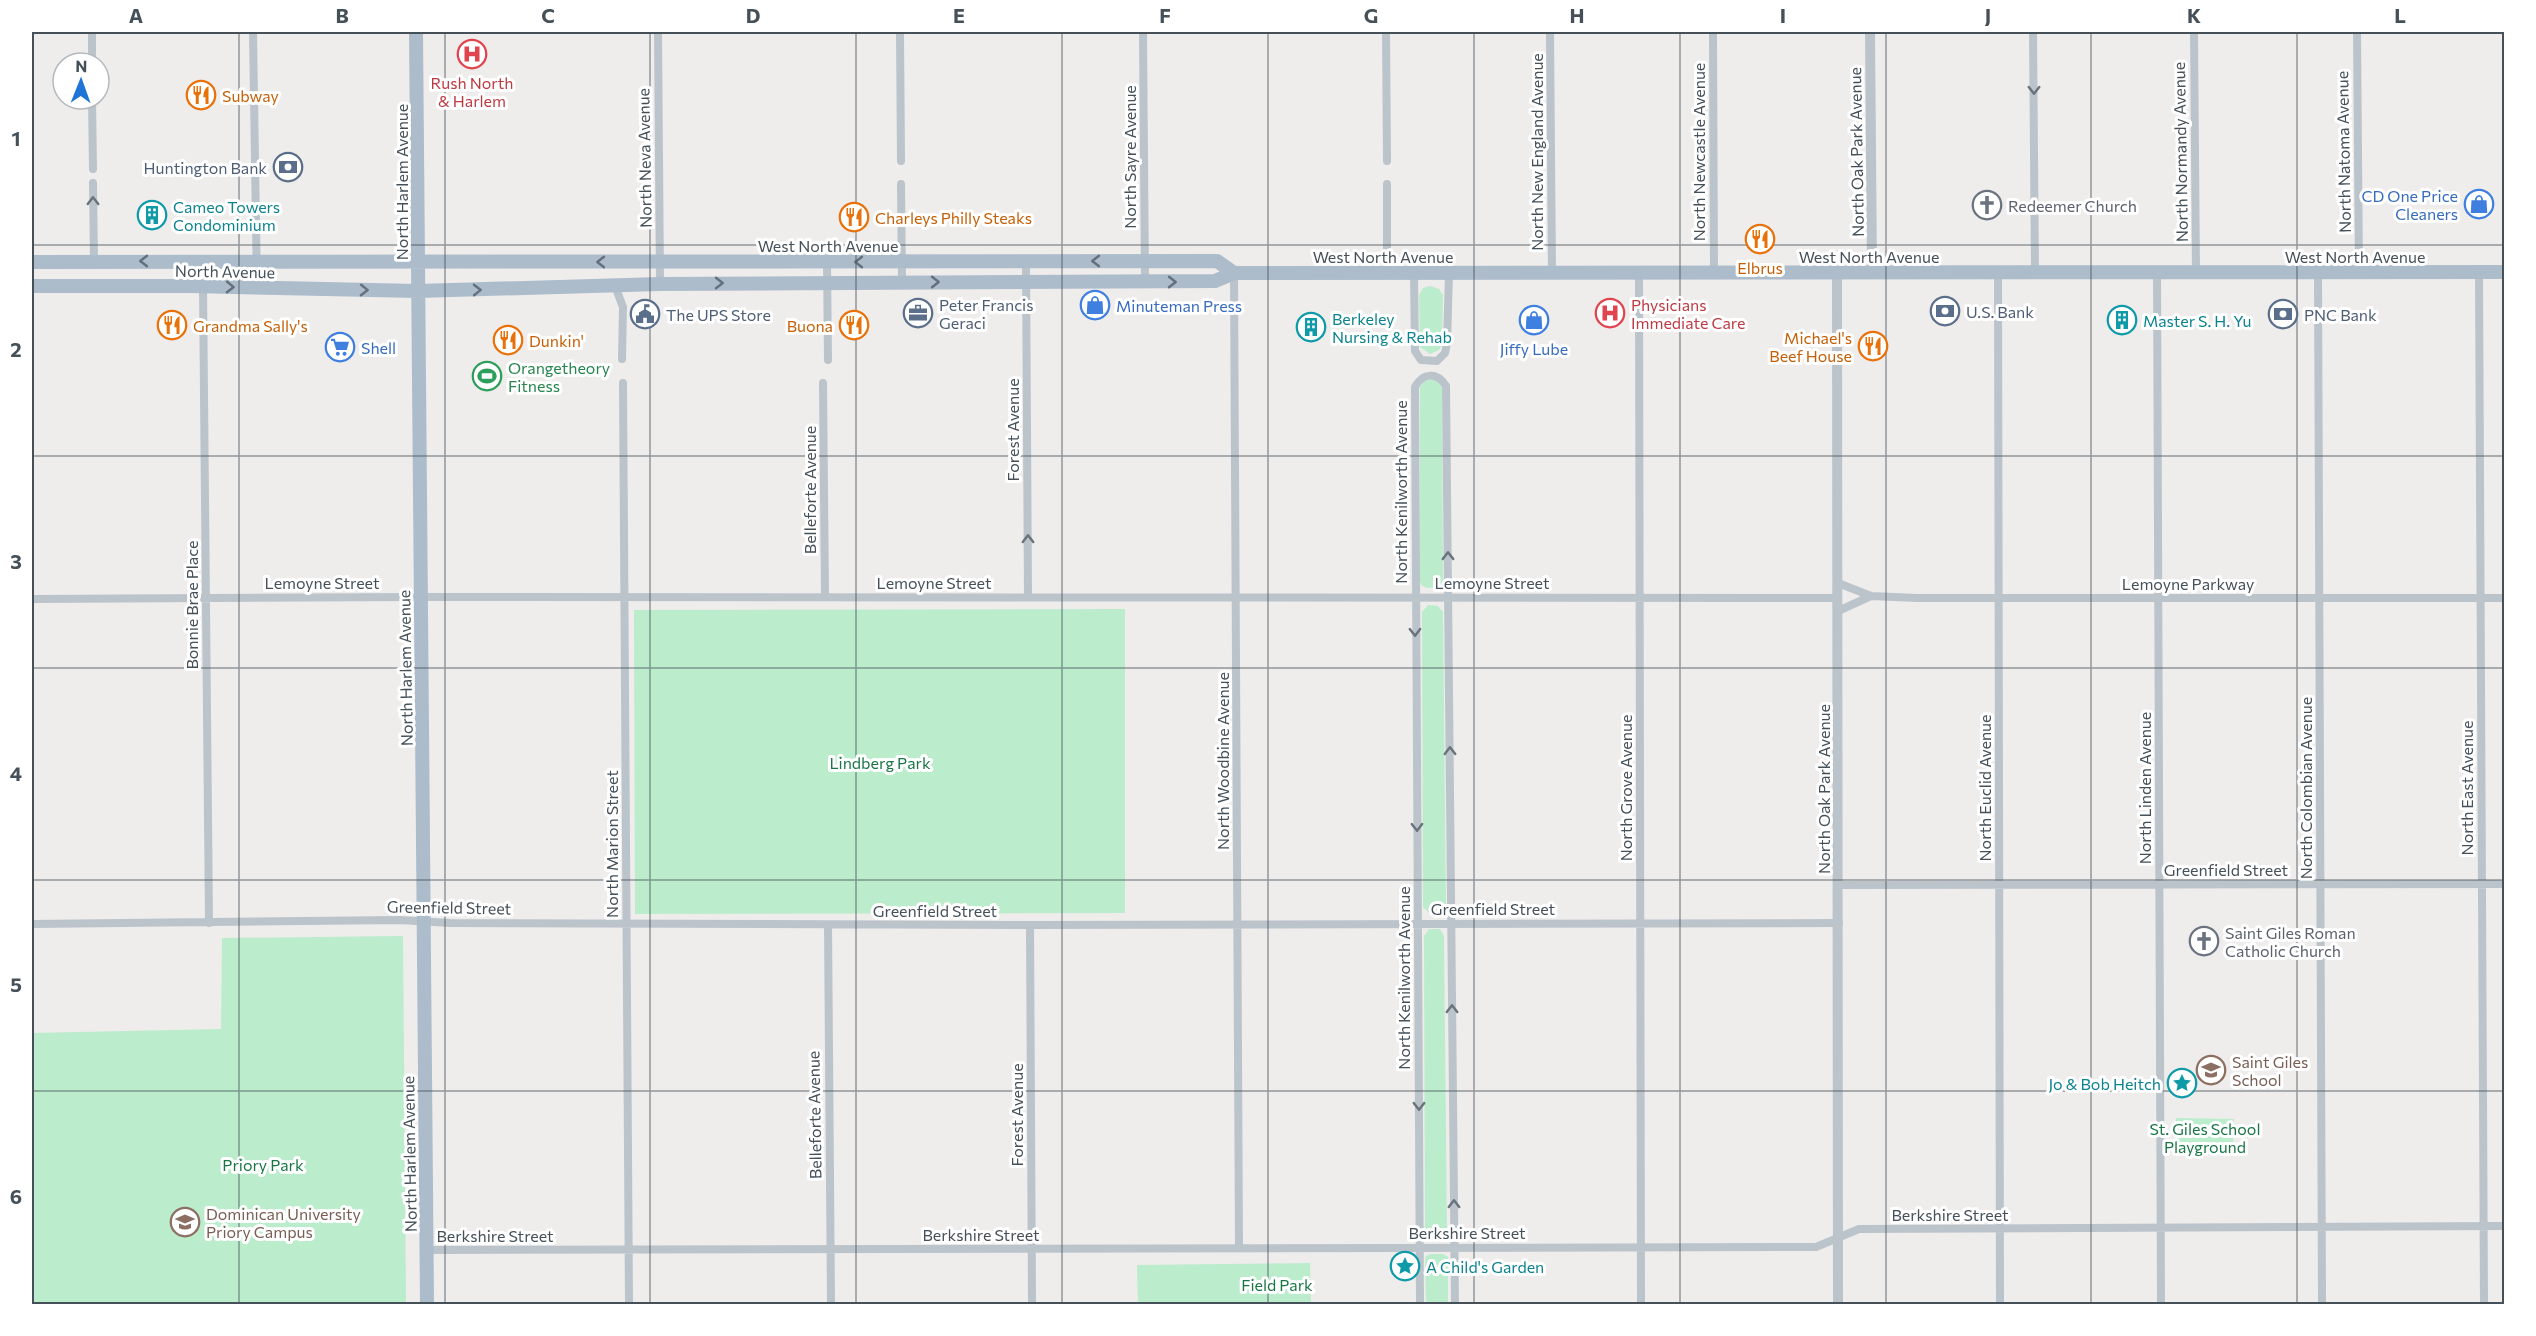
<svg xmlns="http://www.w3.org/2000/svg" width="2536" height="1336" font-family="Commissioner,sans-serif">
  <rect width="100%" height="100%" fill="#efecec"/>
  <path fill="#bbeccc" d="M1430,286L1439,289L1443,295L1442,345L1439,350L1430,354L1420,347L1419,295L1423,288Z
    M1435,379L1442,388L1443,581L1439,587L1427,588L1421,585L1420,581V387L1424,381Z
    M1428,605L1438,606L1443,612L1446,908L1439,913H1429L1423,907L1422,612Z
    M1125,609V913L635,914L634,610Z
    M1429,929H1440L1444,936L1447,1235L1442,1238H1431L1425,1232L1424,936Z
    M403,936L406,1304H32V1033L221,1029L222,938Z
    M2176,1118L2234,1119L2233,1155L2176,1154Z
    M1431,1254H1443L1448,1257V1304H1426L1425,1261L1426,1256Z
    M1310,1263L1311,1304H1138L1137,1265Z"/>
  <g fill="none" stroke-linecap="round" stroke-linejoin="round">
    <path stroke="#bbc4cb" stroke-width="8" d="M92,32V63
      M253,32L257,288
      M658,32L660,284
      M900,32L901,161
      M1143,32L1145,282
      M1386,32L1387,161
      M1550,32L1552,273
      M1713,32L1714,272
      M2033,32L2035,272
      M2194,32L2196,272
      M2357,32L2359,272
      M92,99L93,169
      M93,183L94,262
      M901,184L902,283
      M1387,184V273
      M827,262L828,360
      M1026,262L1028,597
      M1639,272L1641,1304
      M1998,272L2000,1304
      M2157,272L2161,1304
      M2318,272L2322,1304
      M2479,272L2484,1304
      M1234,273L1239,1248
      M1414,273L1415,351L1421,360L1437,361L1445,353L1447,343L1449,273
      M615,286L623,307L622,359
      M203,287L209,923
      M623,383L629,1304
      M823,383L825,597
      M1838,583L1871,596L1917,598H2504
      M32,599L421,597L1837,598
      M1838,611L1871,596
      M1839,885L2504,884
      M32,924L400,920L450,923L1030,925L1839,923
      M828,925L831,1304
      M1030,925L1032,1304
      M427,1250L1816,1247L1859,1229L2504,1226
      M1420,1304L1415,387C1423,372 1437,372 1446,386L1455,1304"/>
    <path stroke="#bbc4cb" stroke-width="10" d="M1870,32L1872,272
      M1837,273L1838,1304"/>
    <path stroke="#acbccb" stroke-width="14" d="M416,32L427,1304
      M32,262L1217,261L1234,273
      M32,286H189L418,291L660,284L1215,281L1234,273L2504,272"/>
  </g>
  <defs><path id="oneway-chevron" d="M-2-3.5L2.5 0L-2 3.5" fill="none" stroke-width="1.6" stroke-linecap="round" stroke-linejoin="round" transform="scale(1.5)"/></defs>
  <g stroke="#68737b">
    <use href="#oneway-chevron" transform="translate(2034 90) rotate(90)"/>
    <use href="#oneway-chevron" transform="translate(93 201) rotate(-90)"/>
    <use href="#oneway-chevron" transform="translate(1028 539) rotate(-90)"/>
    <use href="#oneway-chevron" transform="translate(1448 556) rotate(-90)"/>
    <use href="#oneway-chevron" transform="translate(1415 632) rotate(89)"/>
    <use href="#oneway-chevron" transform="translate(1450 751) rotate(-91)"/>
    <use href="#oneway-chevron" transform="translate(1417 827) rotate(89)"/>
    <use href="#oneway-chevron" transform="translate(1452 1009) rotate(-90)"/>
    <use href="#oneway-chevron" transform="translate(1419 1106) rotate(90)"/>
    <use href="#oneway-chevron" transform="translate(1454 1204) rotate(-90)"/>
  </g>
  <g stroke="#64707b">
    <use href="#oneway-chevron" transform="translate(144 261) rotate(180)"/>
    <use href="#oneway-chevron" transform="translate(1096 261) rotate(180)"/>
    <use href="#oneway-chevron" transform="translate(601 262) rotate(180)"/>
    <use href="#oneway-chevron" transform="translate(859 262) rotate(180)"/>
    <use href="#oneway-chevron" transform="translate(935 282)"/>
    <use href="#oneway-chevron" transform="translate(1172 282)"/>
    <use href="#oneway-chevron" transform="translate(719 283)"/>
    <use href="#oneway-chevron" transform="translate(230 287) rotate(1)"/>
    <use href="#oneway-chevron" transform="translate(364 290) rotate(1)"/>
    <use href="#oneway-chevron" transform="translate(477 290) rotate(-1)"/>
  </g>
  <path fill="none" stroke="#455059" stroke-width="1.5" stroke-opacity="0.55" d="M239,32V1304M445,32V1304M650,32V1304M856,32V1304M1062,32V1304M1268,32V1304M1474,32V1304M1680,32V1304M1886,32V1304M2091,32V1304M2297,32V1304M32,245H2504M32,456H2504M32,668H2504M32,880H2504M32,1091H2504"/>
  <defs>
    <g id="hospital-ring" transform="scale(1.5)"><circle r="9.5" fill="#fff" stroke="#e0444e" stroke-width="1.5"/><path d="M-5-5h3v3.5h4V-5h3V5h-3V1.5h-4V5h-3Z" fill="#e0444e"/></g>
    <g id="restaurant-ring" transform="scale(1.5)"><circle r="9.5" fill="#fff" stroke="#e8710a" stroke-width="1.5"/><path d="M-5-6h1v4h1v-4h1v4h1v-4h1v5L-1.5 .5V6h-2V.5L-5-1ZM5-6V6H3V1.5H1.5Q1.5-4 5-6Z" fill="#e8710a"/></g>
    <g id="bank-ring" transform="scale(1.5)"><circle r="9.5" fill="#fff" stroke="#5c6f8a" stroke-width="1.5"/><path d="M-6-4H6V4H-6ZM0-2.3a2.3 2.3 0 1 0 0 4.6a2.3 2.3 0 1 0 0-4.6Z" fill="#5c6f8a"/></g>
    <g id="shop-ring" transform="scale(1.5)"><circle r="9.5" fill="#fff" stroke="#3f7fe0" stroke-width="1.5"/><path d="M-5-2.5h2.3a2.7 3.5 0 0 1 5.4 0H5L5.5 6h-11ZM-1.5-2.5h3a1.5 2.3 0 0 0-3 0Z" fill="#3f7fe0"/></g>
    <g id="church-ring" transform="scale(1.5)"><circle r="9.5" fill="#fff" stroke="#6b7280" stroke-width="1.5"/><path d="M-1.2-6h2.4v3.5h3.3v2.4h-3.3V6h-2.4V-.1h-3.3v-2.4h3.3Z" fill="#6b7280"/></g>
    <g id="building-ring" transform="scale(1.5)"><circle r="9.5" fill="#fff" stroke="#0f9aa8" stroke-width="1.5"/><path d="M-4-6H4V6H1V3H-1V6H-4ZM-2.5-4.3h1.7v1.8h-1.7ZM.8-4.3h1.7v1.8H.8ZM-2.5-1h1.7V.8h-1.7ZM.8-1h1.7V.8H.8Z" fill="#0f9aa8"/></g>
    <g id="office-ring" transform="scale(1.5)"><circle r="9.5" fill="#fff" stroke="#5c6f8a" stroke-width="1.5"/><path d="M-6-3h4V-5.5h4V-3h4V5H-6ZM-1-4.5V-3h2v-1.5ZM-6 0V1H6V0Z" fill="#5c6f8a"/></g>
    <g id="civic-ring" transform="scale(1.5)"><circle r="9.5" fill="#fff" stroke="#5c6f8a" stroke-width="1.5"/><path d="M-.6-6.5H3V-4.5H.6V-3L4-1V1h2V6H-6V1h2V-1L-.6-3ZM-1.2 2.5V6h2.4V2.5Z" fill="#5c6f8a"/></g>
    <g id="supermarket-ring" transform="scale(1.5)"><circle r="9.5" fill="#fff" stroke="#3f7fe0" stroke-width="1.5"/><path d="M-6-5.5h2.5l.6 2H6L4.5 2H-2.5L-4.4-4H-6ZM-1.5 3.2a1.3 1.3 0 1 0 .1 0ZM3 3.2a1.3 1.3 0 1 0 .1 0Z" fill="#3f7fe0"/></g>
    <g id="stadium-ring" transform="scale(1.5)"><circle r="9.5" fill="#fff" stroke="#2e9e5b" stroke-width="1.5"/><path d="M0-5a6.5 5 0 1 0 0 10a6.5 5 0 1 0 0-10ZM-3.5-1.8h7v3.6h-7Z" fill="#2e9e5b"/></g>
    <g id="school-ring" transform="scale(1.5)"><circle r="9.5" fill="#fff" stroke="#8d6e63" stroke-width="1.5"/><path d="M0-5L7-2L0 1L-7-2ZM-4 1L0 2.5L4 1V4Q0 6-4 4Z" fill="#8d6e63"/></g>
    <g id="sight-ring" transform="scale(1.5)"><circle r="9.5" fill="#fff" stroke="#0f9aa8" stroke-width="1.5"/><path d="M0-6L1.8-2.2L6-1.7L2.9 1.2L3.7 5.4L0 3.3L-3.7 5.4L-2.9 1.2L-6-1.7L-1.8-2.2Z" fill="#0f9aa8"/></g>
    <g id="university-ring" transform="scale(1.5)"><circle r="9.5" fill="#fff" stroke="#8d6e63" stroke-width="1.5"/><path d="M0-5L7-2L0 1L-7-2ZM-4 1L0 2.5L4 1V4Q0 6-4 4Z" fill="#8d6e63"/></g>
  </defs>
  <g fill-rule="evenodd">
    <use href="#hospital-ring" x="472" y="54"/>
    <use href="#restaurant-ring" x="201" y="95"/>
    <use href="#bank-ring" x="288" y="167"/>
    <use href="#shop-ring" x="2479" y="204"/>
    <use href="#church-ring" x="1987" y="205"/>
    <use href="#building-ring" x="152" y="215"/>
    <use href="#restaurant-ring" x="854" y="217"/>
    <use href="#restaurant-ring" x="1760" y="239"/>
    <use href="#shop-ring" x="1095" y="305"/>
    <use href="#bank-ring" x="1945" y="311"/>
    <use href="#office-ring" x="918" y="313"/>
    <use href="#hospital-ring" x="1610" y="313"/>
    <use href="#civic-ring" x="645" y="314"/>
    <use href="#bank-ring" x="2283" y="314"/>
    <use href="#shop-ring" x="1534" y="320"/>
    <use href="#building-ring" x="2122" y="320"/>
    <use href="#restaurant-ring" x="172" y="325"/>
    <use href="#restaurant-ring" x="854" y="325"/>
    <use href="#building-ring" x="1311" y="327"/>
    <use href="#restaurant-ring" x="508" y="340"/>
    <use href="#restaurant-ring" x="1873" y="346"/>
    <use href="#supermarket-ring" x="340" y="347"/>
    <use href="#stadium-ring" x="487" y="376"/>
    <use href="#church-ring" x="2204" y="941"/>
    <use href="#school-ring" x="2211" y="1070"/>
    <use href="#sight-ring" x="2182" y="1083"/>
    <use href="#university-ring" x="185" y="1222"/>
    <use href="#sight-ring" x="1405" y="1266"/>
  </g>
  <g text-anchor="middle" dominant-baseline="central" stroke-width="6" stroke-linejoin="round" paint-order="stroke">
    <g font-size="16" fill="#be3a42" stroke="#fff">
      <text x="472" y="82">Rush North<tspan x="472" dy="18">&amp; Harlem</tspan></text>
      <text x="1631" y="304" text-anchor="start">Physicians<tspan x="1631" dy="18">Immediate Care</tspan></text>
    </g>
    <g font-size="16" fill="#c56008" stroke="#fff" text-anchor="start">
      <text x="222" y="95">Subway</text>
      <text x="875" y="217">Charleys Philly Steaks</text>
      <text x="1760" y="267" text-anchor="middle">Elbrus</text>
      <text x="193" y="325">Grandma Sally's</text>
      <text x="833" y="325" text-anchor="end">Buona</text>
      <text x="1852" y="337" text-anchor="end">Michael's<tspan x="1852" dy="18">Beef House</tspan></text>
      <text x="529" y="340">Dunkin'</text>
    </g>
    <g font-size="16" fill="#455059" stroke="#fff">
      <text transform="translate(1536 152) rotate(-90)">North New England Avenue</text>
      <text transform="translate(1698 152) rotate(-90)">North Newcastle Avenue</text>
      <text transform="translate(1856 152) rotate(-91)">North Oak Park Avenue</text>
      <text transform="translate(2180 152) rotate(-91)">North Normandy Avenue</text>
      <text transform="translate(2343 152) rotate(-91)">North Natoma Avenue</text>
      <text transform="translate(1129 157) rotate(-90)">North Sayre Avenue</text>
      <text transform="translate(644 158) rotate(-91)">North Neva Avenue</text>
      <text transform="translate(401 182) rotate(-90)">North Harlem Avenue</text>
      <text x="828" y="245">West North Avenue</text>
      <text x="1383" y="256">West North Avenue</text>
      <text x="1869" y="256">West North Avenue</text>
      <text x="2355" y="256">West North Avenue</text>
      <text transform="translate(225 271) rotate(1)">North Avenue</text>
      <text transform="translate(1012 430) rotate(-90)">Forest Avenue</text>
      <text transform="translate(809 490) rotate(-90)">Belleforte Avenue</text>
      <text transform="translate(1400 492) rotate(-90)">North Kenilworth Avenue</text>
      <text x="322" y="582">Lemoyne Street</text>
      <text x="934" y="582">Lemoyne Street</text>
      <text x="1492" y="582">Lemoyne Street</text>
      <text x="2188" y="583">Lemoyne Parkway</text>
      <text transform="translate(191 605) rotate(-90)">Bonnie Brae Place</text>
      <text transform="translate(405 668) rotate(-91)">North Harlem Avenue</text>
      <text transform="translate(1222 761) rotate(-90)">North Woodbine Avenue</text>
      <text transform="translate(1625 788) rotate(-90)">North Grove Avenue</text>
      <text transform="translate(1984 788) rotate(-90)">North Euclid Avenue</text>
      <text transform="translate(2144 788) rotate(-90)">North Linden Avenue</text>
      <text transform="translate(2305 788) rotate(-90)">North Colombian Avenue</text>
      <text transform="translate(2466 788) rotate(-90)">North East Avenue</text>
      <text transform="translate(1823 789) rotate(-90)">North Oak Park Avenue</text>
      <text transform="translate(611 844) rotate(-90)">North Marion Street</text>
      <text x="2226" y="869">Greenfield Street</text>
      <text transform="translate(449 907) rotate(1)">Greenfield Street</text>
      <text x="1493" y="908">Greenfield Street</text>
      <text x="935" y="910">Greenfield Street</text>
      <text transform="translate(1403 978) rotate(-90)">North Kenilworth Avenue</text>
      <text transform="translate(814 1115) rotate(-91)">Belleforte Avenue</text>
      <text transform="translate(1016 1115) rotate(-90)">Forest Avenue</text>
      <text transform="translate(409 1154) rotate(-91)">North Harlem Avenue</text>
      <text x="1950" y="1214">Berkshire Street</text>
      <text x="1467" y="1232">Berkshire Street</text>
      <text x="981" y="1234">Berkshire Street</text>
      <text x="495" y="1235">Berkshire Street</text>
    </g>
    <g font-size="16" fill="#4e5e75" stroke="#fff" text-anchor="start">
      <text x="267" y="167" text-anchor="end">Huntington Bank</text>
      <text x="939" y="304">Peter Francis<tspan x="939" dy="18">Geraci</tspan></text>
      <text x="1966" y="311">U.S. Bank</text>
      <text x="666" y="314">The UPS Store</text>
      <text x="2304" y="314">PNC Bank</text>
    </g>
    <g font-size="16" fill="#366cbe" stroke="#fff" text-anchor="start">
      <text x="2458" y="195" text-anchor="end">CD One Price<tspan x="2458" dy="18">Cleaners</tspan></text>
      <text x="1116" y="305">Minuteman Press</text>
      <text x="361" y="347">Shell</text>
      <text x="1534" y="348" text-anchor="middle">Jiffy Lube</text>
    </g>
    <g font-size="16" fill="#5b616d" stroke="#fff" text-anchor="start">
      <text x="2008" y="205">Redeemer Church</text>
      <text x="2225" y="932">Saint Giles Roman<tspan x="2225" dy="18">Catholic Church</tspan></text>
    </g>
    <g font-size="16" fill="#0d838f" stroke="#fff" text-anchor="start">
      <text x="173" y="206">Cameo Towers<tspan x="173" dy="18">Condominium</tspan></text>
      <text x="1332" y="318">Berkeley<tspan x="1332" dy="18">Nursing &amp; Rehab</tspan></text>
      <text x="2143" y="320">Master S. H. Yu</text>
      <text x="2161" y="1083" text-anchor="end">Jo &amp; Bob Heitch</text>
      <text x="1426" y="1266">A Child's Garden</text>
    </g>
    <g font-size="16" fill="#27864d" stroke="#fff" text-anchor="start">
      <text x="508" y="367">Orangetheory<tspan x="508" dy="18">Fitness</tspan></text>
    </g>
    <g font-size="16" fill="#1a7645" stroke="#fff">
      <text x="880" y="762">Lindberg Park</text>
      <text x="2205" y="1128">St. Giles School<tspan x="2205" dy="18">Playground</tspan></text>
      <text x="263" y="1164">Priory Park</text>
      <text x="1277" y="1284">Field Park</text>
    </g>
    <g font-size="16" fill="#785e54" stroke="#fff" text-anchor="start">
      <text x="2232" y="1061">Saint Giles<tspan x="2232" dy="18">School</tspan></text>
      <text x="206" y="1213">Dominican University<tspan x="206" dy="18">Priory Campus</tspan></text>
    </g>
  </g>
  <rect width="2536" height="1336" fill="none" stroke="#ffffff" stroke-width="66"/>
  <g transform="translate(81 81) rotate(1)"><circle r="28" fill="#ffffff" stroke="#b5b9bd" stroke-width="1.5"/>
  <path d="M0-4.5L10 22L0 15L-10 22Z" fill="#1f75d5"/>
  <text y="-9" font-size="16" font-weight="bold" text-anchor="middle" fill="#455059">N</text>
  </g>
  <rect x="33" y="33" width="2470" height="1270" fill="none" stroke="#455059" stroke-width="2"/>
  <g font-size="20" text-anchor="middle" font-weight="bold" fill="#455059">
    <text x="136" y="23">A</text>
    <text x="342" y="23">B</text>
    <text x="548" y="23">C</text>
    <text x="753" y="23">D</text>
    <text x="959" y="23">E</text>
    <text x="1165" y="23">F</text>
    <text x="1371" y="23">G</text>
    <text x="1577" y="23">H</text>
    <text x="1783" y="23">I</text>
    <text x="1988" y="23">J</text>
    <text x="2194" y="23">K</text>
    <text x="2400" y="23">L</text>
    <text x="16" y="146">1</text>
    <text x="16" y="357">2</text>
    <text x="16" y="569">3</text>
    <text x="16" y="781">4</text>
    <text x="16" y="992">5</text>
    <text x="16" y="1204">6</text>
  </g>
</svg>
